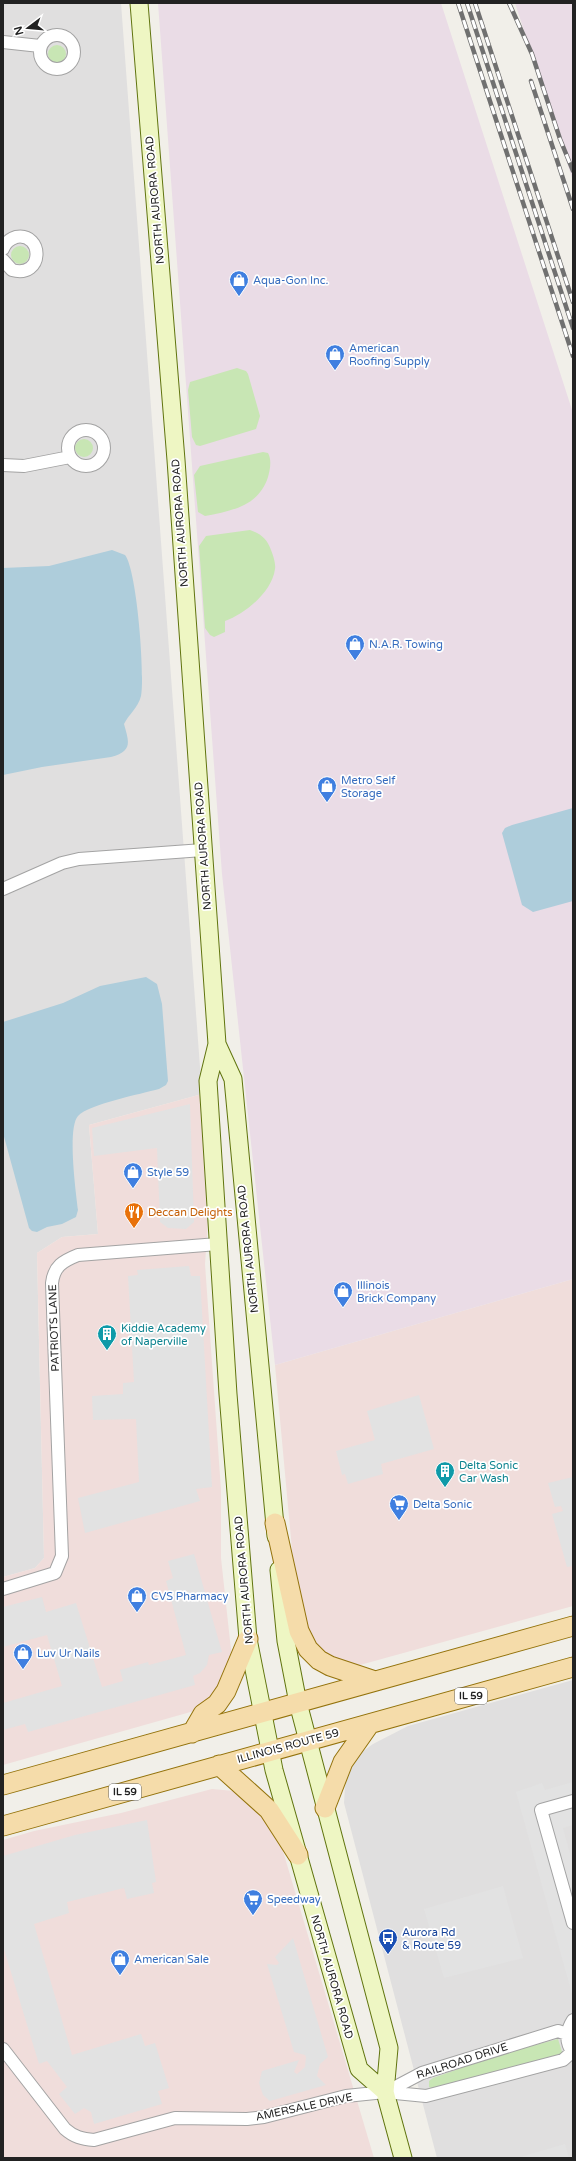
<svg xmlns="http://www.w3.org/2000/svg" width="576" height="2161" font-family="'Varela Round',sans-serif">
  <rect width="100%" height="100%" fill="#f1efe9"/>
  <path fill="#e0dfdf" d="M3,3H121L202,1094L89,1125L98,1234L62,1237L37,1253L44,1558L35,1568L3,1577Z
    M573,1680V2158H437L344,1803L345,1787L348,1771L362,1752L373,1744L408,1726Z"/>
  <path fill="#f0dddb" d="M202,1094L208,1221L205,1264L221,1490V1558L232,1659L217,1694L194,1711L3,1765V1577L35,1568L44,1558L37,1253L62,1237L98,1234L89,1125Z
    M573,1279V1606L360,1665L336,1663L316,1648L303,1623L294,1571L275,1365Z
    M212,1789L234,1791L254,1800L280,1841L374,2158H3V1840L34,1831L121,1813Z"/>
  <path fill="#eadce6" d="M158,3H441L573,413V1279L275,1365L222,874Z
    M515,3H573V181Z"/>
  <path fill="#c8e6b4" d="M48 54a9 9 0 1 1 18 0a9 9 0 1 1-18 0Z
    M11 255a9 9 0 1 1 18 0a9 9 0 1 1-18 0Z
    M237,368L246,371L248,374L260,416L256,429L200,446L196,445L192,437L188,390L190,382Z
    M75 448a9 9 0 1 1 18 0a9 9 0 1 1-18 0Z
    M263,452L268,453C272,460 270,470 268,477C259,506 231,511 205,516L198,512L194,475L200,466Z
    M250,530C261,534 267,539 271,550C273,555 276,564 275,569C272,592 245,614 225,621V632L214,637L210,635L205,628L199,546L206,536Z
    M558,2039L563,2055L495,2074L432,2088L429,2087V2081L433,2078L501,2054Z"/>
  <path fill="#e2e2e2" d="M190,1104L194,1222L186,1229L168,1228L160,1222L157,1148L94,1156L92,1128Z
    M189,1266L191,1276H200L212,1487L196,1489L200,1501L85,1533L78,1498L139,1482L136,1419L93,1420L92,1396L123,1394V1383L134,1382L128,1276L138,1275L137,1270Z
    M419,1395L434,1449L381,1464L383,1474L348,1484L345,1474L342,1475L336,1451L375,1440L367,1411Z
    M573,1477V1566L567,1567L552,1514L563,1511L561,1506L555,1507L548,1483Z
    M194,1554L222,1652L209,1655L207,1665L200,1673L193,1676L195,1685L28,1732L25,1724L3,1730V1703L62,1686L47,1635L3,1647V1607L42,1597L46,1612L76,1603L102,1687L123,1681L120,1670L148,1662L149,1665L186,1655L166,1581L173,1578L168,1561Z
    M573,1782V1825L563,1828L573,1865L572,1994L516,1792L542,1783L545,1790Z
    M147,1820L156,1882L152,1883L154,1893L127,1899L124,1888L67,1902L69,1913L34,1924L72,2055L141,2034L145,2046L155,2043L169,2088L158,2091L162,2104L94,2124L91,2112L84,2108L75,2114L59,2094L67,2087L47,2061L39,2064L3,1946V1856L75,1835Z
    M503,1886L523,1958L444,1978L424,1909Z
    M293,1938L328,2057L320,2064L317,2076L326,2085L270,2101L263,2095L259,2083L262,2071L299,2060L294,2072L297,2074L305,2067L306,2057L305,2055L294,2052L267,1964L277,1965L279,1963L275,1957Z
    M565,2144L569,2158H517Z"/>
  <path fill="#aecddb" d="M112,550L125,555C137,570 145,675 141,696C138,708 129,714 124,724C129,742 133,751 111,757L42,767L3,775V568L49,566Z
    M573,808V901L533,912L522,905L502,833L505,828L512,825Z
    M146,977L157,984L162,1004L168,1081L166,1085L159,1089C141,1094 89,1104 78,1116C67,1128 76,1193 78,1210L76,1217L62,1224L47,1227L37,1232L32,1231L29,1228L3,1133V1022L63,1003L100,986Z"/>
  <g fill="none" stroke-linecap="round" stroke-linejoin="round">
    <g stroke="#a3a3a3" stroke-width="14">
      <path id="minor" d="M40 52a17 17 0 1 1 34 0a17 17 0 1 1-34 0Z
        M3,42L40,46
        M3,249C5,243 10,239 16,237C44,232 44,279 12,270L3,260
        M68 448a18 18 0 1 1 36 0a18 18 0 1 1-36 0Z
        M3,465L24,466L70,457
        M3,889L62,863L79,859L203,850
        M3,1589L55,1573L62,1556L52,1283C54,1266 63,1261 78,1255L218,1244
        M573,1801L541,1810L573,1923
        M573,2020C566,2031 565,2042 573,2053
        M3,2049L65,2129C74,2137 82,2139 94,2140L175,2118L247,2119L264,2117L346,2096L385,2092L426,2096L563,2060L572,2052
        M386,2092L422,2073L558,2031L567,2034"/>
    </g>
    <g stroke="#60740e" stroke-width="19">
      <path id="secondary" d="M139,3L176,460L217,1044L208,1081L228,1394L248,1639L274,1770L359,2069L385,2092
        M217,1044L233,1079L276,1536
        M279,1570L286,1641L298,1703L389,2048L385,2092L403,2158"/>
    </g>
    <g stroke="#94730c" stroke-width="21">
      <path id="primary" d="M275,1523L299,1631L308,1649L319,1660L330,1666L375,1681
        M192,1733L203,1714L217,1704L226,1691L248,1639
        M219,1765L269,1810L298,1855
        M3,1785L573,1626
        M325,1808L343,1762L369,1725
        M3,1826L573,1667"/>
    </g>
    <use href="#minor" stroke="#fff" stroke-width="12"/>
    <use href="#secondary" stroke="#eef6c3" stroke-width="17"/>
    <use href="#primary" stroke="#f5dcaa" stroke-width="19"/>
    <g stroke="#707070" stroke-width="4.5">
      <path id="rail" d="M458,3L573,356
        M467,3L573,328
        M475,3L573,302
        M509,3L532,54L560,139L573,171
        M531,81L573,209"/>
    </g>
    <use href="#rail" stroke="#fff" stroke-width="3" stroke-dasharray="9" stroke-linecap="butt"/>
  </g>
  <defs>
    <g id="shop-pin" transform="scale(1)"><path d="M0 17L-7.5 6A9.5 9.5 0 1 1 7.5 6Z" fill="#3f7fe0" stroke="#fff"/><path d="M-5-2.5h2.3a2.7 3.5 0 0 1 5.4 0H5L5.5 6h-11ZM-1.5-2.5h3a1.5 2.3 0 0 0-3 0Z" fill="#fff"/></g>
    <g id="restaurant-pin" transform="scale(1)"><path d="M0 17L-7.5 6A9.5 9.5 0 1 1 7.5 6Z" fill="#e8710a" stroke="#fff"/><path d="M-5-6h1v4h1v-4h1v4h1v-4h1v5L-1.5 .5V6h-2V.5L-5-1ZM5-6V6H3V1.5H1.5Q1.5-4 5-6Z" fill="#fff"/></g>
    <g id="building-pin" transform="scale(1)"><path d="M0 17L-7.5 6A9.5 9.5 0 1 1 7.5 6Z" fill="#0f9aa8" stroke="#fff"/><path d="M-4-6H4V6H1V3H-1V6H-4ZM-2.5-4.3h1.7v1.8h-1.7ZM.8-4.3h1.7v1.8H.8ZM-2.5-1h1.7V.8h-1.7ZM.8-1h1.7V.8H.8Z" fill="#fff"/></g>
    <g id="supermarket-pin" transform="scale(1)"><path d="M0 17L-7.5 6A9.5 9.5 0 1 1 7.5 6Z" fill="#3f7fe0" stroke="#fff"/><path d="M-6-5.5h2.5l.6 2H6L4.5 2H-2.5L-4.4-4H-6ZM-1.5 3.2a1.3 1.3 0 1 0 .1 0ZM3 3.2a1.3 1.3 0 1 0 .1 0Z" fill="#fff"/></g>
    <g id="bus-pin" transform="scale(1)"><path d="M0 17L-7.5 6A9.5 9.5 0 1 1 7.5 6Z" fill="#1a4fb4" stroke="#fff"/><path d="M-5-6H5V4H4V6H2V4H-2V6H-4V4H-5ZM-3.5-4V0h7V-4ZM-3.5 1.2v1.5H-2V1.2ZM2 1.2v1.5H3.5V1.2Z" fill="#fff"/></g>
  </defs>
  <g fill-rule="evenodd">
    <use href="#shop-pin" x="239" y="280"/>
    <use href="#shop-pin" x="335" y="354"/>
    <use href="#shop-pin" x="355" y="644"/>
    <use href="#shop-pin" x="327" y="786"/>
    <use href="#shop-pin" x="133" y="1172"/>
    <use href="#restaurant-pin" x="134" y="1212"/>
    <use href="#shop-pin" x="343" y="1291"/>
    <use href="#building-pin" x="107" y="1334"/>
    <use href="#building-pin" x="445" y="1471"/>
    <use href="#supermarket-pin" x="399" y="1504"/>
    <use href="#shop-pin" x="137" y="1596"/>
    <use href="#shop-pin" x="23" y="1653"/>
    <use href="#supermarket-pin" x="253" y="1899"/>
    <use href="#bus-pin" x="388" y="1938"/>
    <use href="#shop-pin" x="120" y="1959"/>
  </g>
  <g text-anchor="middle" dominant-baseline="central" stroke-width="3.5" stroke-linejoin="round" paint-order="stroke">
    <g fill="#fff" stroke="#646464" stroke-width="1">
      <rect x="455" y="1688" width="32" height="16" rx="3"/>
      <rect x="109" y="1784" width="32" height="16" rx="3"/>
    </g>
    <g font-size="10" font-weight="bold" fill="#222">
      <text x="471" y="1696">IL 59</text>
      <text x="125" y="1792">IL 59</text>
    </g>
    <g font-size="11" fill="#222" stroke="#fff">
      <text transform="translate(155 200) rotate(-95)">NORTH AURORA ROAD</text>
      <text transform="translate(180 523) rotate(-94)">NORTH AURORA ROAD</text>
      <text transform="translate(203 846) rotate(-94)">NORTH AURORA ROAD</text>
      <text transform="translate(248 1249) rotate(-96)">NORTH AURORA ROAD</text>
      <text transform="translate(54 1328) rotate(-92)">PATRIOTS LANE</text>
      <text transform="translate(244 1580) rotate(-95)">NORTH AURORA ROAD</text>
      <text transform="translate(288 1746) rotate(-15)">ILLINOIS ROUTE 59</text>
      <text transform="translate(332 1977) rotate(74)">NORTH AURORA ROAD</text>
      <text transform="translate(462 2061) rotate(-18)">RAILROAD DRIVE</text>
      <text transform="translate(304 2107) rotate(-12)">AMERSALE DRIVE</text>
    </g>
    <g font-size="11" fill="#366cbe" stroke="#fff" text-anchor="start">
      <text x="253" y="280">Aqua-Gon Inc.</text>
      <text x="349" y="348">American<tspan x="349" dy="13">Roofing Supply</tspan></text>
      <text x="369" y="644">N.A.R. Towing</text>
      <text x="341" y="780">Metro Self<tspan x="341" dy="13">Storage</tspan></text>
      <text x="147" y="1172">Style 59</text>
      <text x="357" y="1285">Illinois<tspan x="357" dy="13">Brick Company</tspan></text>
      <text x="413" y="1504">Delta Sonic</text>
      <text x="151" y="1596">CVS Pharmacy</text>
      <text x="37" y="1653">Luv Ur Nails</text>
      <text x="267" y="1899">Speedway</text>
      <text x="134" y="1959">American Sale</text>
    </g>
    <g font-size="11" fill="#c56008" stroke="#fff" text-anchor="start">
      <text x="148" y="1212">Deccan Delights</text>
    </g>
    <g font-size="11" fill="#0d838f" stroke="#fff" text-anchor="start">
      <text x="121" y="1328">Kiddie Academy<tspan x="121" dy="13">of Naperville</tspan></text>
      <text x="459" y="1465">Delta Sonic<tspan x="459" dy="13">Car Wash</tspan></text>
    </g>
    <g font-size="11" fill="#164399" stroke="#fff" text-anchor="start">
      <text x="402" y="1932">Aurora Rd<tspan x="402" dy="13">&amp; Route 59</tspan></text>
    </g>
  </g>
  <rect width="576" height="2161" fill="none" stroke="#222222" stroke-width="8"/>
  <g transform="translate(28 28) rotate(254)" stroke="#ffffff" stroke-width="3" paint-order="stroke">
  <path d="M0-3L7 15L0 10L-7 15Z" fill="#222222"/>
  <text y="-6" font-size="11" font-weight="bold" text-anchor="middle" fill="#222222">N</text>
  </g>
</svg>
